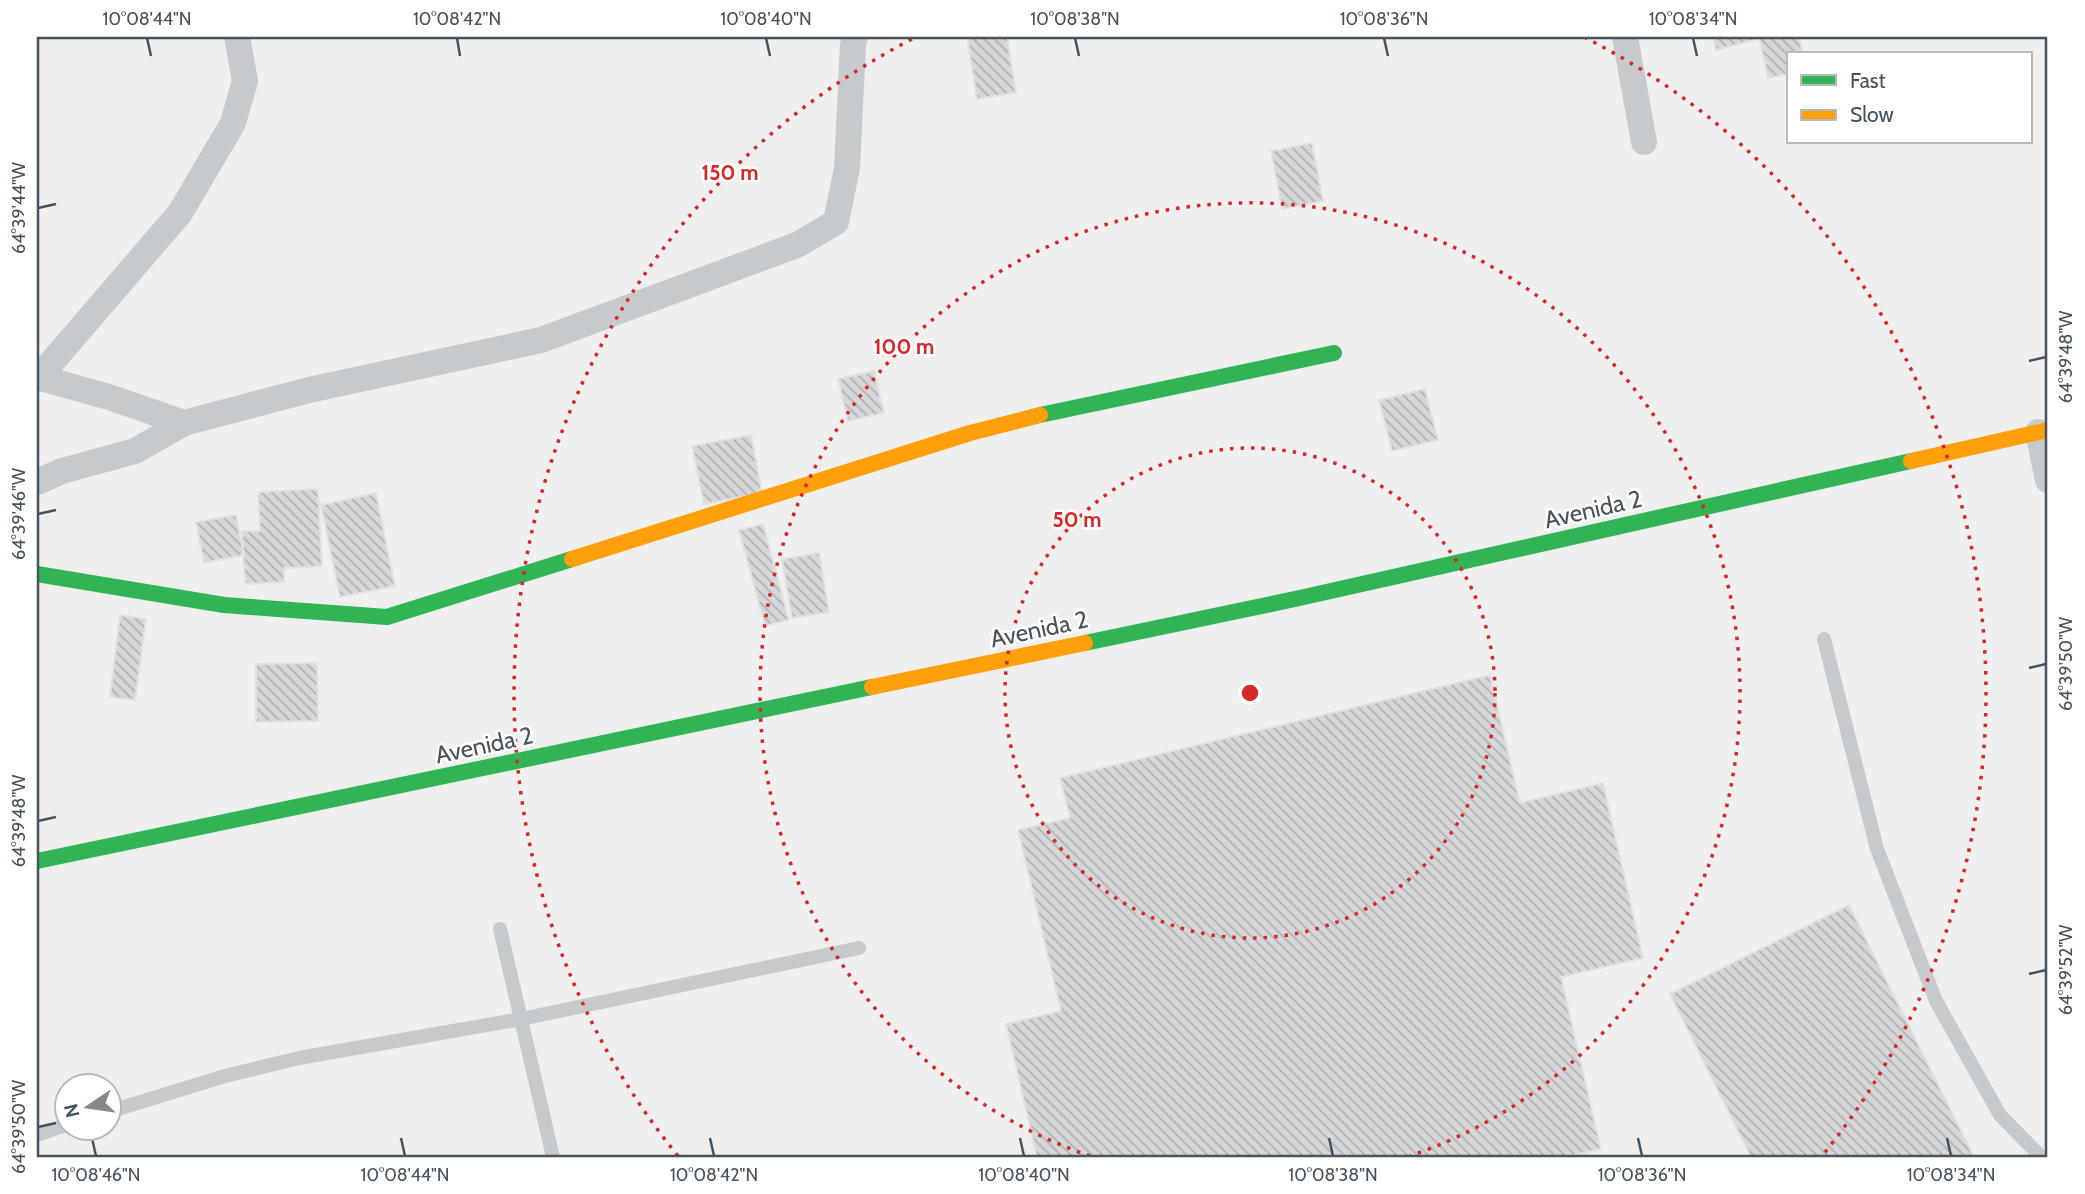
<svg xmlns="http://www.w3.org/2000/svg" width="2085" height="1194" font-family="Cabin,sans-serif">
  <defs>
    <pattern id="building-back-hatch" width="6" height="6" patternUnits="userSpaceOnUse" patternTransform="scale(1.75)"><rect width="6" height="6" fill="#d6d7d8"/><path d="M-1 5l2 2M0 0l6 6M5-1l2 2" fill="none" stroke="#afb1b2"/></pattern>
  </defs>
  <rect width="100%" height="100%" fill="#f0efef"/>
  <path fill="url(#building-back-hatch)" stroke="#e1e1e2" stroke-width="2" d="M967,37H1007L1016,93L977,99Z
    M1713,37H1754L1755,40L1716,50Z
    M1759,37H1799L1803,54H1789V74L1768,78Z
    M1312,143L1323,201L1282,209L1271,151Z
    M874,371L884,413L848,421L838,379Z
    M1425,389L1438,440L1392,451L1379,400Z
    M751,435L762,493L704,504L692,446Z
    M318,489L322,566L284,568V582L245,584L242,531H260L258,492Z
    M376,493L395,586L340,597L321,505Z
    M236,515L244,555L204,563L196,522Z
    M763,524L789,620L765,626L739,530Z
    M819,553L829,612L792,618L782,559Z
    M120,615L146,619L135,700L110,697Z
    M317,663L318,721L256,722V664Z
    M1490,675L1520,803L1603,783L1643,958L1561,977L1601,1149L1565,1157H1037L1006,1024L1061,1011L1018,830L1070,818L1060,778Z
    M1849,905L1974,1157H1751L1670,994Z"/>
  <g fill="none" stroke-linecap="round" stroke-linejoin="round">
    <path stroke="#c6cacc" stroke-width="14" d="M1824,639L1877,849L1936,1001L2000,1115L2041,1157
      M500,929L553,1157
      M108,1112L225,1076L299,1058L521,1019L859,948
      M37,1135L66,1125"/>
    <path stroke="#c6cacc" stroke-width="26" d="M1625,37L1644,142
      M37,377L109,397L184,423
      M39,377L180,213L233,123L245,81L237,37
      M2038,432L2048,480
      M37,482L62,471L135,451L184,423L309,390L541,340L797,245L836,222L847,168L853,45L855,37"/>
    <path stroke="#30b455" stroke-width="16" d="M1040,415L1334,353
      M37,574L224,605L387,617L572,559
      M1085,643L1295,599L1911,461
      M37,861L872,687"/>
    <path stroke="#ff9f0a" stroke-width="16" d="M1911,461L2048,430
      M572,559L970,433L1040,415
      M872,687L1085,643"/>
  </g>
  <path fill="none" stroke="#46535d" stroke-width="2.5" d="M147,38L151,56M457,38L460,56M766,38L770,56M1075,38L1079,56M1384,38L1388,56M1693,38L1697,56M38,208L56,204M2029,361L2046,357M38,514L56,510M2029,668L2046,664M38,821L56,817M2029,974L2046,970M38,1127L56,1123M92,1138L96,1156M401,1138L405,1156M710,1138L714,1156M1020,1138L1024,1156M1329,1138L1333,1156M1638,1138L1642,1156M1947,1138L1951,1156"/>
  <g fill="none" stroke="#d62828" stroke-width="3.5" stroke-dasharray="3.5 7">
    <circle cx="1250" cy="693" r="245"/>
    <path d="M1090 1156A490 490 0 1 1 1410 1156"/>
    <path d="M678 1156A736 736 0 0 1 916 37M1584 37A736 736 0 0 1 1822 1156"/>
  </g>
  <g text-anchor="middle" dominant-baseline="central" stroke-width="5" stroke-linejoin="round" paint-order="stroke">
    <g font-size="24" fill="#46535d" stroke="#fff">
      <text transform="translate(1593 509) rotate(-13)">Avenida 2</text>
      <text transform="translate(1039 629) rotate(-12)">Avenida 2</text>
      <text transform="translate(484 745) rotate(-12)">Avenida 2</text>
    </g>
  </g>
  <circle cx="1250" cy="693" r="10" fill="#d62828" stroke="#fff" stroke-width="3.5"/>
  <g font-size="21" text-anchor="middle" font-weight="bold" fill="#d62828" stroke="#fff" stroke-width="5" stroke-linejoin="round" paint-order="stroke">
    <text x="730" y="180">150 m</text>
    <text x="904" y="354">100 m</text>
    <text x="1077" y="527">50 m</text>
  </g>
  <rect width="2085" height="1194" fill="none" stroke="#ffffff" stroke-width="77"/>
  <rect x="1787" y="52" width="245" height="91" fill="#ffffff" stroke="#b5babe" stroke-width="2"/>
  <rect x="1801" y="75" width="35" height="10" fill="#30b455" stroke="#b5babe" stroke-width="2"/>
  <text x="1850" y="88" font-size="21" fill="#46535d">Fast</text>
  <rect x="1801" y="110" width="35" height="10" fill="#ff9f0a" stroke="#b5babe" stroke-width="2"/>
  <text x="1850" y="122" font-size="21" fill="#46535d">Slow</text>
  <g transform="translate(88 1107) rotate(257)"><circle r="33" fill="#ffffff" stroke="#b5babe" stroke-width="2"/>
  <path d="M0-5L12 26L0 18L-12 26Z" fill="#828a90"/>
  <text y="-10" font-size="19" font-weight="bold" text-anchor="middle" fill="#46535d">N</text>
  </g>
  <rect x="38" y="38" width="2008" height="1118" fill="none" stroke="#46535d" stroke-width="2.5"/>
  <g font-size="18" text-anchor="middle" fill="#46535d">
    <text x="147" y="25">10°08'44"N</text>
    <text x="457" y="25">10°08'42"N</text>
    <text x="766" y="25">10°08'40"N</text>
    <text x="1075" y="25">10°08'38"N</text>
    <text x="1384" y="25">10°08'36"N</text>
    <text x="1693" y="25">10°08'34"N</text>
    <text transform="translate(19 208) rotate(-90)" y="6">64°39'44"W</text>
    <text transform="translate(2066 357) rotate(-90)" y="6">64°39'48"W</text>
    <text transform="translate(19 514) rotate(-90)" y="6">64°39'46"W</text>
    <text transform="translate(2066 664) rotate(-90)" y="6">64°39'50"W</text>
    <text transform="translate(19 821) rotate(-90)" y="6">64°39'48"W</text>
    <text transform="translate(2066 970) rotate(-90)" y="6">64°39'52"W</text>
    <text transform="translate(19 1127) rotate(-90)" y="6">64°39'50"W</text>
    <text x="96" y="1181">10°08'46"N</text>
    <text x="405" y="1181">10°08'44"N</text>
    <text x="714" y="1181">10°08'42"N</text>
    <text x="1024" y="1181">10°08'40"N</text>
    <text x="1333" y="1181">10°08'38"N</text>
    <text x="1642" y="1181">10°08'36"N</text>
    <text x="1951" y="1181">10°08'34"N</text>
  </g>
</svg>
